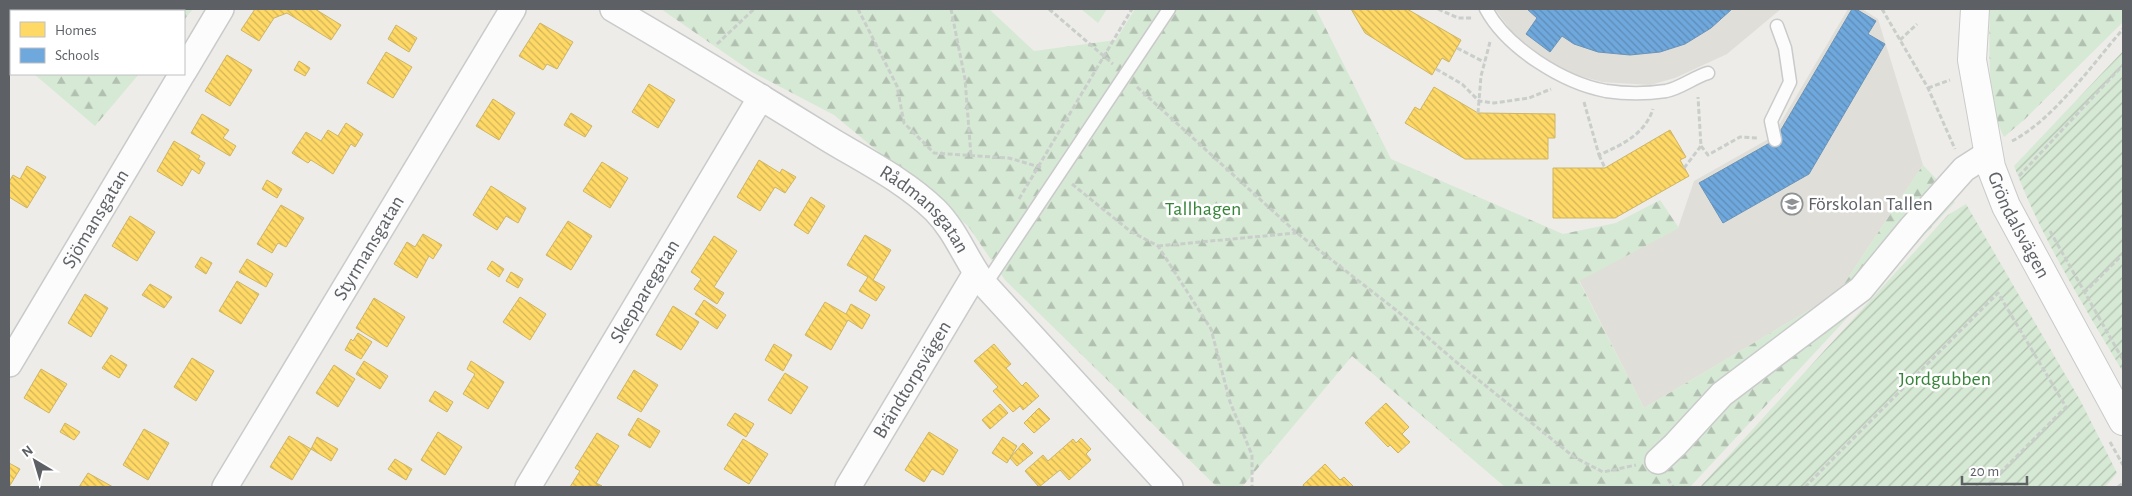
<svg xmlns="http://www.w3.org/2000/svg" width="2132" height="496" font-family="'Alegreya Sans',sans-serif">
  <defs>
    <pattern id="forest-firs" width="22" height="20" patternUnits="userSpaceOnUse" patternTransform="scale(1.25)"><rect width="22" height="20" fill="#d6e9d4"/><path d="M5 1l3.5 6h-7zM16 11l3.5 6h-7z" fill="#b1c0b0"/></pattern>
    <pattern id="garden-furrows" width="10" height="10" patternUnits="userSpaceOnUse" patternTransform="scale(1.25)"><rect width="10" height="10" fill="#d6e9d4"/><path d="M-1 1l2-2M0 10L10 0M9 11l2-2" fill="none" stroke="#b1c0b0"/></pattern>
    <pattern id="homes-back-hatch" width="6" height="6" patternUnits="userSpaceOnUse" patternTransform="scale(1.25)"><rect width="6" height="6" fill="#ffd966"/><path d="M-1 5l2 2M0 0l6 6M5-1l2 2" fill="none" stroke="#d2b358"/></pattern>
    <pattern id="schools-back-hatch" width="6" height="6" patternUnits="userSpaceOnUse" patternTransform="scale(1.25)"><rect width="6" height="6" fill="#6fa8dc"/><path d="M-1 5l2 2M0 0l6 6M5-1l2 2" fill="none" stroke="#5e8cb6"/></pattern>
  </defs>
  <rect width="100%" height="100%" fill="#edece8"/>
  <path fill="#e0ded8" d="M1495,9H1781L1727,54L1675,78L1650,85L1602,82L1573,74L1540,58L1515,36Z
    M1848,9H1862L1878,19L1923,165L1838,293L1644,408L1579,280L1678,228L1694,181L1772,137Z"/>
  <path fill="#d6e9d4" d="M1081,9H1107L1098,23Z"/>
  <path fill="url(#forest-firs)" d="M9,9H193L184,20V11H11V55L9,53Z
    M661,9H989L1034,51L1116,40L1135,9H1316L1391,159L1563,234L1616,223L1660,200L1679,228L1579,281L1644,408L1838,293L1923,165L1942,185L1955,202L1690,487H1505L1352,356L1242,487H1217L1005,280L968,226L834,115L752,72Z
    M1990,9H2123V22L2025,119L2004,137C1987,104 1989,46 1990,9Z
    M34,74H139L95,126Z"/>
  <path fill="url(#garden-furrows)" d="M2123,51V372C2083,305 2042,239 2014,166Z
    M1966,204L2080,400L2112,463L2117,473L2105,487H1700L1948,215Z"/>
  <path fill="url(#homes-back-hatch)" stroke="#ceb566" d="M255,9H315L341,25L331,40L287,13L274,18L259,41L241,30Z
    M1351,9H1407L1461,40L1449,62L1442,58L1432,75L1365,33Z
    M540,23L573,42L557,69L547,64L543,70L519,56Z
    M396,25L417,38L409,52L388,39Z
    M386,52L412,67L393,98L367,83Z
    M227,55L252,70L230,106L205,91Z
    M299,61L310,68L305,76L294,70Z
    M649,84L675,100L658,128L632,112Z
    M1434,87L1478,113L1555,114V138H1548V159H1465L1405,123L1415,107L1420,110Z
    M493,99L515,113L499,140L476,126Z
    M571,113L592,126L585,137L564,125Z
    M202,114L229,130L223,138L236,146L230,156L191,133Z
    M346,123L363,134L355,147L351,144L333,174L311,160L308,163L292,153L306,132L321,141L328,130L338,136Z
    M1670,130L1686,157L1680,160L1689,176L1615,218H1553V168H1605Z
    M174,141L200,156L198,159L205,163L199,174L192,169L182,186L157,171Z
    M759,160L780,173L782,169L796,177L785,193L775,187L760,211L737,197Z
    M602,162L628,178L610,208L583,191Z
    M27,166L46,177L27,208L9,197V182L13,175L20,179Z
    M267,180L282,189L277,198L262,189Z
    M491,186L526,208L518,223L506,216L497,230L473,215Z
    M811,197L825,206L808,234L794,225Z
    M281,205L304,218L286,247L278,243L272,253L257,244Z
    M130,216L155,232L137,261L112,246Z
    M568,221L592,236L571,270L546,255Z
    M423,234L442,245L433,259L429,256L417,278L394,264L407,242L415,247Z
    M865,235L891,250L873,280L885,287L876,301L859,291L868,277L847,265Z
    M714,236L737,251L714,287L724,293L717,304L694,289L701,279L691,272Z
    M201,257L212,263L206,274L195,267Z
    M247,259L273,274L266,287L239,272Z
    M492,261L504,269L499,277L487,269Z
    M511,272L523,279L518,288L506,281Z
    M237,281L259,294L241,324L219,311Z
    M150,284L172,297L164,308L142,295Z
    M85,294L108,308L91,337L68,323Z
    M520,297L546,314L530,340L503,322Z
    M374,298L405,317L387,347L356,328Z
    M704,300L726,315L717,329L695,314Z
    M825,302L846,314L851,304L870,315L862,329L848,320L831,350L805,335Z
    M673,306L699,322L681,350L656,335Z
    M358,333L372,342L361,359L345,350L351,339L353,341Z
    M774,344L792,355L783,371L765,360Z
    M994,344L1011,364L1006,368L1022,386L1026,382L1039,396L1023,410L1020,406L1013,412L993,391L998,387L974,361Z
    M111,355L127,365L119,378L102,368Z
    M192,358L214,371L196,401L174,387Z
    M364,361L388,376L380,389L356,374Z
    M471,361L504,382L488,409L463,394L475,374L467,369Z
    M334,365L355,379L338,407L316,393Z
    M41,369L67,384L49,413L24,398Z
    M634,370L658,385L641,412L617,398Z
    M785,373L808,387L791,414L768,400Z
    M435,391L453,402L447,412L429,401Z
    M1386,403L1409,427L1402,434L1410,442L1398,453L1390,445L1388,447L1365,423Z
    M1000,404L1008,413L990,429L982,420Z
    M1039,408L1050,419L1034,433L1024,423Z
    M735,413L754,424L746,437L727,425Z
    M638,418L660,431L650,448L628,435Z
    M65,423L80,432L74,440L60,432Z
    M144,429L169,443L148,480L123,465Z
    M438,432L462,447L445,475L421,460Z
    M929,432L958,450L943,475L932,469L924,482L905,470Z
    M597,433L619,446L596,483L602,486L570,487L580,471L575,468Z
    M289,436L311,449L292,480L270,467Z
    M317,437L338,449L331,461L311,449Z
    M1003,437L1017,446L1007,463L992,453Z
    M1081,438L1091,449L1086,454L1091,460L1069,480L1060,470L1039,487L1025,471L1043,455L1048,461L1073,439L1076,443Z
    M743,439L768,454L749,484L724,469Z
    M1023,443L1033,453L1017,466L1010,458Z
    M395,459L412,469L406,480L388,469Z
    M9,463L20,469L9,487Z
    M1325,464L1340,480L1344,477L1354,487H1304L1303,485Z
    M88,473L113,487H79Z"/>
  <path fill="url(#schools-back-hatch)" stroke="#6a93b9" d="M1527,9H1732L1711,28L1685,44L1660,52L1630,55L1598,52L1574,44L1562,36L1550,52L1526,34L1537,18Z
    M1852,9H1856L1876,21L1868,34L1885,44L1809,174L1723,223L1699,183L1775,140Z"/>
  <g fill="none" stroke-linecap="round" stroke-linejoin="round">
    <g stroke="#c9caca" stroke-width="15">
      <path id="service" d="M1486,9C1507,48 1563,83 1606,91C1626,94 1646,94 1666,91C1681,88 1694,77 1708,73
        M1775,140L1771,121L1790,82L1785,48L1777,26
        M985,285L1169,9"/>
    </g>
    <g stroke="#c9caca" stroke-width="28">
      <g id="minor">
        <path id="s1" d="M613,9C685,51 756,94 827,138C863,160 904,180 935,210C957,232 966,261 985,285L1170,487"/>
        <path d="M184,71L221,9"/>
        <path id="s2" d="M9,364L182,74"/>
        <path d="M1658,461L1675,445L1722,394L1861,289L1913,226L1964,169L1989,153"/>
        <path id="s3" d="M225,487L513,9"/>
        <path id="s4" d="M528,487L761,97"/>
        <path id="s5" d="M848,487L976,273"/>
      </g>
    </g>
    <g stroke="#c9caca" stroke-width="30">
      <g id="tertiary">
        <path id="s6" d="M1975,9L1972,60L1991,167L2006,206L2123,421"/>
      </g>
    </g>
    <path stroke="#c9cecb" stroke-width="3" stroke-dasharray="5 2.5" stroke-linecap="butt" d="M858,9L897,86L904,123L934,153L1009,158L1043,168
      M951,9L965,79L971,156
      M1049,9L1113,64
      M1438,9L1458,18H1472
      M1882,9L1928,88L1955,149
      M1900,40L1917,24
      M717,44L754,9
      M1457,48L1484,62
      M1436,69L1462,84L1479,101L1494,103L1529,98L1551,89
      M1137,87L1297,233L1396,310L1455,361L1574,457L1603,472L1636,465
      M1928,88L1950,80
      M1584,102L1599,155C1622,145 1645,134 1653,109
      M1478,113L1481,76L1490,42
      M2012,141C2053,120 2092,65 2123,29
      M1701,146L1708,155L1740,137L1758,138
      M1599,155L1605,168
      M1684,168L1701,146L1698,97
      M2019,176L2123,65
      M1072,184L1130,231L1158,246L1211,329L1230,402L1252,455V487
      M1019,199L1132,9
      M2050,231L2123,360
      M1158,246L1296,233
      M2084,293L2123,254
      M2110,442L2123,465
      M1668,479L1673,487
      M1805,487L1998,293L2066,407L1986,487
      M2118,487L2123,483"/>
    <use href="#service" stroke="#fcfcfc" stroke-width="12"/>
    <use href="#minor" stroke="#fcfcfc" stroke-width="25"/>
    <use href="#tertiary" stroke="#fcfcfc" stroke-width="28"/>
  </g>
  <defs>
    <g id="school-ring" transform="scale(1.125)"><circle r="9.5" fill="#fff" stroke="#8f9294" stroke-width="1.5"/><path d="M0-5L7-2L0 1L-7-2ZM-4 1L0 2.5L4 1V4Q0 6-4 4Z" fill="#8f9294"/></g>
  </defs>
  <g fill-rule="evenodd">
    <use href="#school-ring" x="1792" y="204"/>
  </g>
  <g text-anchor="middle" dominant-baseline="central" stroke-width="5" stroke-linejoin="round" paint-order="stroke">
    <g font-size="20" fill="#5d6166" stroke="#fff" text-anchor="start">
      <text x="1808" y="204">Förskolan Tallen</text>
    </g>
    <g font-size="20" fill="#368439" stroke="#fff">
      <text x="1203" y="209">Tallhagen</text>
      <text x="1945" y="379">Jordgubben</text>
    </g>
    <g font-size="20" fill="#5d6166" stroke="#fff">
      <text stroke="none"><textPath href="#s1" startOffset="372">Rådmansgatan</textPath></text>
      <text stroke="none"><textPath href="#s2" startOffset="169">Sjömansgatan</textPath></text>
      <text stroke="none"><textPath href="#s6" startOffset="224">Gröndalsvägen</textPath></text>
      <text stroke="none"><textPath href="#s3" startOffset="279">Styrmansgatan</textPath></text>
      <text stroke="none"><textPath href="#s4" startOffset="228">Skepparegatan</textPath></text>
      <text stroke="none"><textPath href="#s5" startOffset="125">Brändtorpsvägen</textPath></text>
    </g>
  </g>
  <rect width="2132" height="496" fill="none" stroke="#5d6166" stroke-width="20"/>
  <rect x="10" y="10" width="175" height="65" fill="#ffffff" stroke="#bec0c2"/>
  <rect x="20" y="22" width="25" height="15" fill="#ffd966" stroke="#bec0c2"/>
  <text x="55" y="35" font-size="15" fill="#5d6166">Homes</text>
  <rect x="20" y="48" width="25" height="15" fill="#6fa8dc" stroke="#bec0c2"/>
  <text x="55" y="60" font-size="15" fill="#5d6166">Schools</text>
  <g transform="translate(35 461) rotate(322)" stroke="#ffffff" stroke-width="4" paint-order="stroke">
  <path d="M0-4L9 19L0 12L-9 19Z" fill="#5d6166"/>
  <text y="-8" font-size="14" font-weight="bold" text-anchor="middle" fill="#5d6166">N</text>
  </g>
  <path d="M1962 476v8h65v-8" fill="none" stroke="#5d6166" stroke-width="2.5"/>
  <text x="1970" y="476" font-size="15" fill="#5d6166" stroke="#ffffff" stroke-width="4" paint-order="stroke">20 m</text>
</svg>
